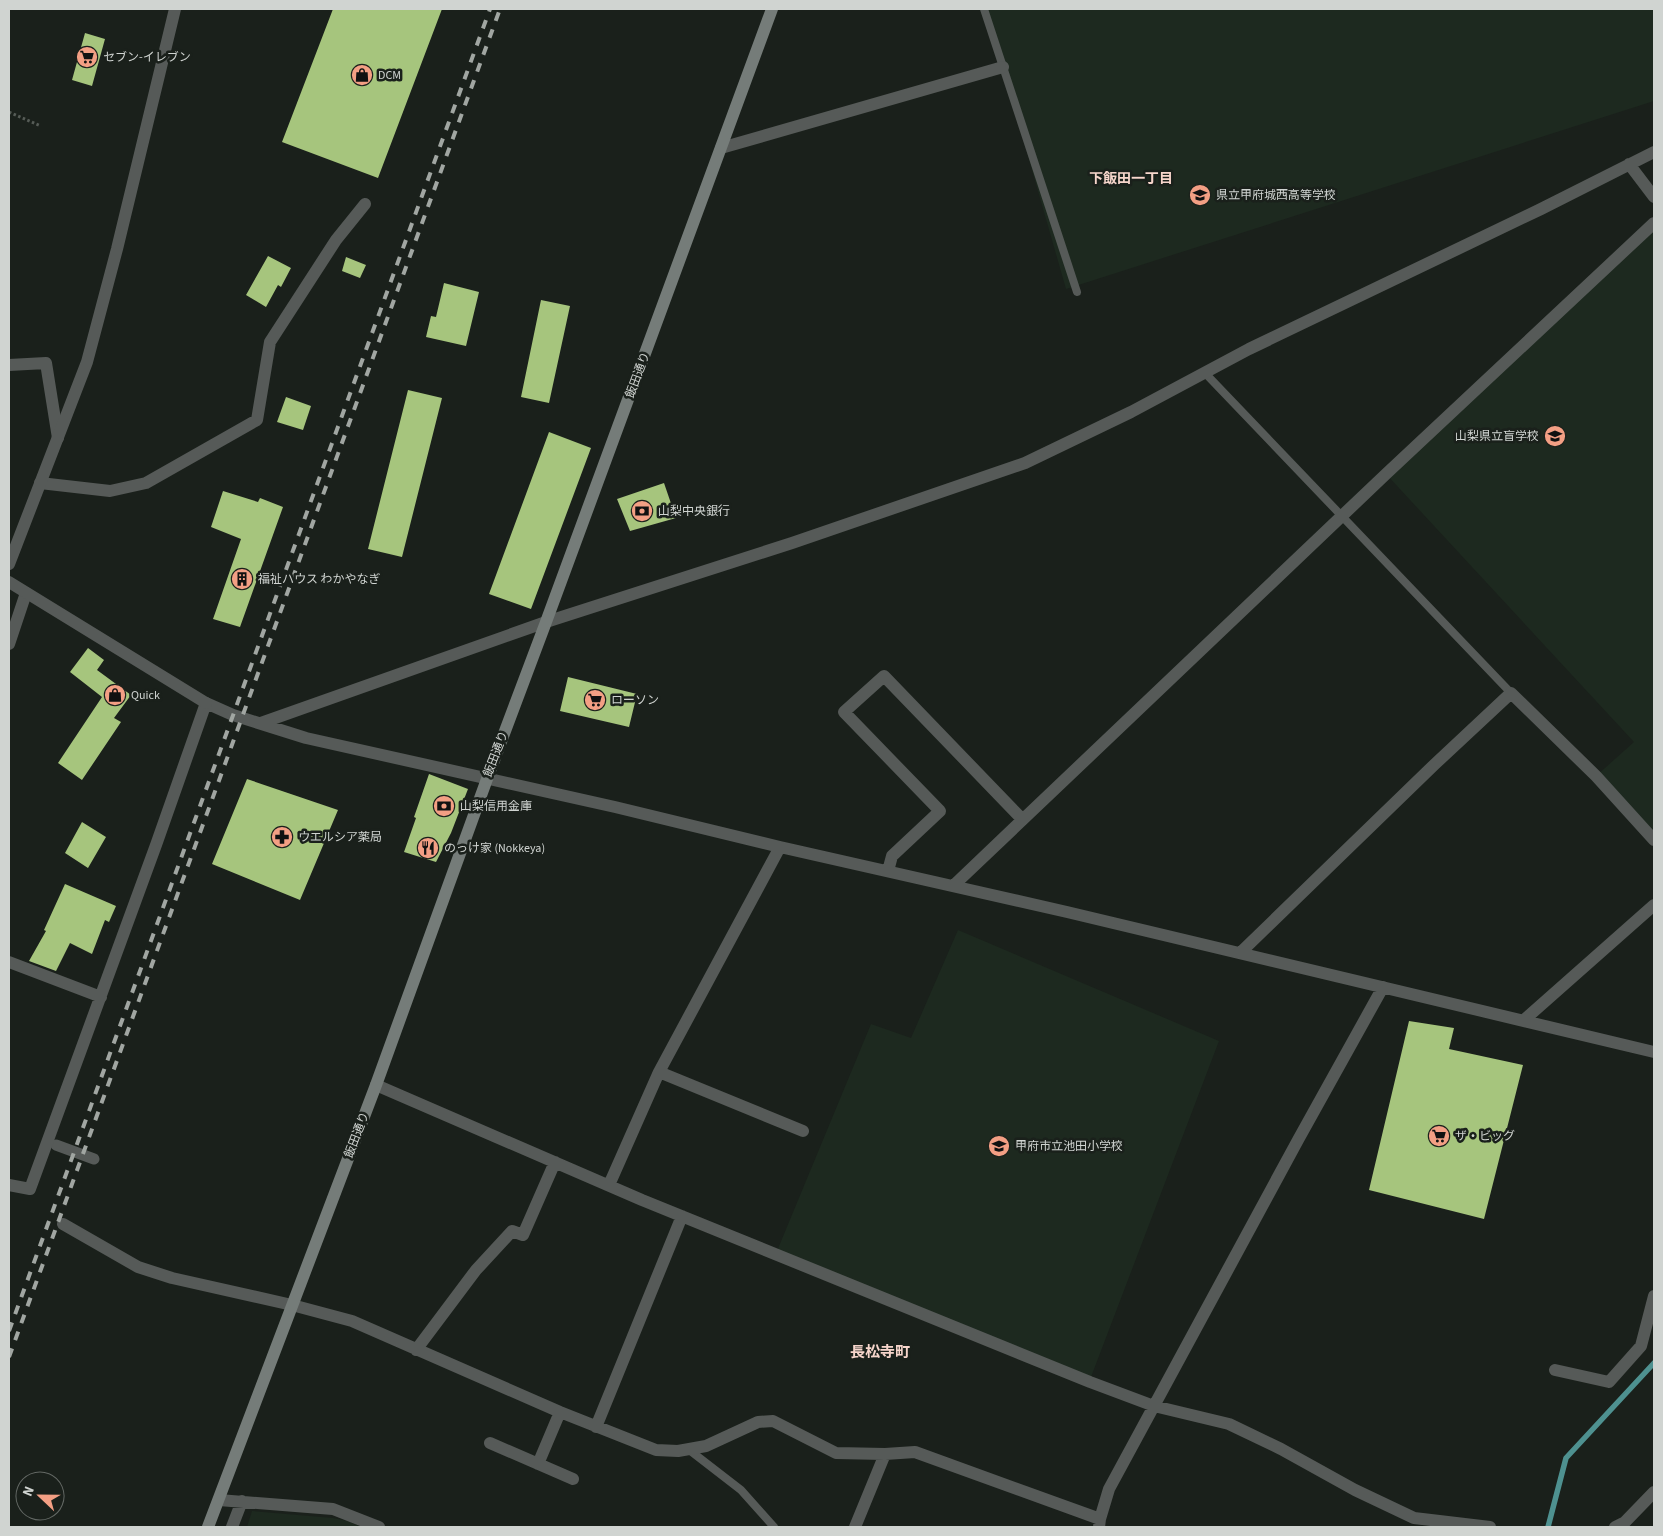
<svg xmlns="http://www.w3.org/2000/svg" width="1663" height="1536" font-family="'Source Sans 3','Noto Sans JP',sans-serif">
  <rect width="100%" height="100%" fill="#1a201b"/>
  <path fill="#1d291f" d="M986,9H1654V101L1066,289Z
    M1654,223V840L1596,776L1634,742L1386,474Z
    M958,930L1219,1041L1091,1377L777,1251L871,1024L911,1038Z
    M252,1511L333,1518L348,1521L361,1527H247Z"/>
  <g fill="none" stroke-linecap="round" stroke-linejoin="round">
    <path stroke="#4e9190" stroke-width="5.5" d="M1548,1527L1566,1458L1654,1363"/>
  </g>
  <path fill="#a6c57d" d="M333,9H442L378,178L282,142Z
    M85,33L105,39L92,86L72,80Z
    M268,256L291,268L281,287L278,285L266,307L246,295Z
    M346,257L366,265L360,278L342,271Z
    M444,283L479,292L466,346L426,337L431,316L436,317Z
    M541,300L570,306L549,403L521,397Z
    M408,390L442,398L402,557L368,549Z
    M286,397L311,406L303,430L277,422Z
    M549,432L591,448L531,609L489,594Z
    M664,483L676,518L630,531L617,499Z
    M223,491L258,502L260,498L283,507L240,627L213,619L241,539L211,527Z
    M88,648L104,660L97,670L131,695L114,718L121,722L82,780L58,763L102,697L70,672Z
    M568,677L637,694L629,727L560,711Z
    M429,774L468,789L451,833L436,862L404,852L416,818L414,817Z
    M247,779L338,810L300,900L212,864Z
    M82,822L106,837L88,868L65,853Z
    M65,884L116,906L109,922L105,920L92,954L70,943L56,971L29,961L46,931L44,930Z
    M1409,1021L1454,1028L1449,1049L1523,1065L1484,1219L1369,1190Z"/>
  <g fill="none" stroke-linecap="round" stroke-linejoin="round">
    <path stroke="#565c57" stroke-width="3" stroke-dasharray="2.5 2.5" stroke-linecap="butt" d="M9,112L41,126"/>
    <path stroke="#565a58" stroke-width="8" d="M984,9L1077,292
      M1205,373L1511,693
      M688,1449L741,1490L774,1527"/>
    <path stroke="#565a58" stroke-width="11" d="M56,1145L94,1159"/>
    <path stroke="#565a58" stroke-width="12" d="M721,148L1003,67
      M1629,164L1654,197
      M9,365L46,363L58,438
      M40,483L110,491L146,483L257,420L270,342L336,240L365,204
      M9,644L26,593
      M261,723L546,622L792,543L1025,463L1131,412L1249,349L1541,209L1654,152
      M888,871L892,856L940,811L844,712L884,676L1022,819
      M953,886L1386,474L1654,223
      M1240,953L1435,764L1511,693L1596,776L1654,840
      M9,962L101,997
      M1524,1020L1654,905
      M659,1072L803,1131
      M376,1085L642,1200L1090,1382L1154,1406L1229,1424L1281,1449L1355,1490L1414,1518L1490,1527
      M9,1185L30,1189L156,845L206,703L233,715L306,738L615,807L780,847L1067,912L1654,1052
      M609,1185L659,1072L780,847
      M63,1224L138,1267L172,1278L292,1305L352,1321L560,1412L656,1450L678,1451L706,1446L758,1422L773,1421L836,1453L885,1454L915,1452L1100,1519
      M416,1350L476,1270L512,1231L523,1235L555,1162
      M1555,1370L1609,1382L1641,1346L1654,1296
      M596,1427L682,1216
      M490,1443L573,1479
      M538,1464L560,1412
      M219,1500L333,1509L379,1527
      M232,1527L242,1501
      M855,1527L885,1454
      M1099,1527L1100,1519L1109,1489L1298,1140L1383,987
      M1615,1527L1625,1522L1654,1492"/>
    <path stroke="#565a58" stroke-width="12" d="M9,564L87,362L117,249L175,9
      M9,582L206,703"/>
    <path stroke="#757c79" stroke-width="12" d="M208,1527L376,1085L487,779L546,622L772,9"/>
    <path stroke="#a1a6a2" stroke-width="4" stroke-dasharray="9 9" stroke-linecap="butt" d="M9,1331L490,9
      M9,1357L500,9"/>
  </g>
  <defs>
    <g id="supermarket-disc" transform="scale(1.125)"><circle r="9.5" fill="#f39f84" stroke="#1a201b"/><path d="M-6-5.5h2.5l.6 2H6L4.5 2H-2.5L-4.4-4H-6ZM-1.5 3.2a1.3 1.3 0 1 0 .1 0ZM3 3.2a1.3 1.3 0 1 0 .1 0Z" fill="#111"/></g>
    <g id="shop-disc" transform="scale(1.125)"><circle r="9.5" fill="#f39f84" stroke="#1a201b"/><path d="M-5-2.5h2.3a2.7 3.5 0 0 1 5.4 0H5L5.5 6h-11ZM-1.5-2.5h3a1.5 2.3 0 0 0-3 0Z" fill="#111"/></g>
    <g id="school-disc" transform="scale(1.125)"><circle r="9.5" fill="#f39f84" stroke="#1a201b"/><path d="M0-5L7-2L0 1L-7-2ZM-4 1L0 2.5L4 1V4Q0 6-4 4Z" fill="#111"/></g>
    <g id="bank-disc" transform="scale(1.125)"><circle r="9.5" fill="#f39f84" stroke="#1a201b"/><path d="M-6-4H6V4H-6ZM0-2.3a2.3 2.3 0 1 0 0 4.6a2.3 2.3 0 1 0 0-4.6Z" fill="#111"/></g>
    <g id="building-disc" transform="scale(1.125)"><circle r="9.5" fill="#f39f84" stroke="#1a201b"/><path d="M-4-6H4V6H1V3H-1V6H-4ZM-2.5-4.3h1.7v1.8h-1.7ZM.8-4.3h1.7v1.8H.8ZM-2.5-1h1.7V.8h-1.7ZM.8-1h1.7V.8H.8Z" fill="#111"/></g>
    <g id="pharmacy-disc" transform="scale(1.125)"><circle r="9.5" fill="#f39f84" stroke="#1a201b"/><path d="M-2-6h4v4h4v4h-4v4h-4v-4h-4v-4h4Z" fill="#111"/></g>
    <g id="restaurant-disc" transform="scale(1.125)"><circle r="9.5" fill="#f39f84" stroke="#1a201b"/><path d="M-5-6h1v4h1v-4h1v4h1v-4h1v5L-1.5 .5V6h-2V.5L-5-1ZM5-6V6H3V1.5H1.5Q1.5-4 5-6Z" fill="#111"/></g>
  </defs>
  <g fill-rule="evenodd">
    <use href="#supermarket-disc" x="87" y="57"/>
    <use href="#shop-disc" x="362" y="75"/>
    <use href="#school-disc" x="1200" y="195"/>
    <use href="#school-disc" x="1555" y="436"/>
    <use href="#bank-disc" x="642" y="511"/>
    <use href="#building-disc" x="242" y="579"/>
    <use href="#shop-disc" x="115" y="695"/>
    <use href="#supermarket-disc" x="595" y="700"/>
    <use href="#bank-disc" x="444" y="806"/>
    <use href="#pharmacy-disc" x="282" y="837"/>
    <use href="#restaurant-disc" x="428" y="848"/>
    <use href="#supermarket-disc" x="1439" y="1136"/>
    <use href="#school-disc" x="999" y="1146"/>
  </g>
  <g text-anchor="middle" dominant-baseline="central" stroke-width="5" stroke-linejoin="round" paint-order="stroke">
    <g font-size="12" fill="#d0d4d1" stroke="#1a201b" text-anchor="start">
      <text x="103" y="57">セブン-イレブン</text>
      <text x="378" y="75">DCM</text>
      <text x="1216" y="195">県立甲府城西高等学校</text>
      <text x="1539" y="436" text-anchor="end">山梨県立盲学校</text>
      <text x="658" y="511">山梨中央銀行</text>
      <text x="258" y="579">福祉ハウス わかやなぎ</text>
      <text x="131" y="695">Quick</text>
      <text x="611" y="700">ローソン</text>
      <text x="460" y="806">山梨信用金庫</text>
      <text x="298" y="837">ウエルシア薬局</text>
      <text x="444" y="848">のっけ家 (Nokkeya)</text>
      <text x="1455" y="1136">ザ・ビッグ</text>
      <text x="1015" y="1146">甲府市立池田小学校</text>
    </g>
    <g font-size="12" fill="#d0d4d1" stroke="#1a201b">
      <text transform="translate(638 375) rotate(-70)">飯田通り</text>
      <text transform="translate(496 754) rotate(-69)">飯田通り</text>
      <text transform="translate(357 1135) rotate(-69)">飯田通り</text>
    </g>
    <g font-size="14" font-weight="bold" fill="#f6d5cb" stroke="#1a201b">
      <text x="1131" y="179">下飯田一丁目</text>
    </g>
    <g font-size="15" font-weight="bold" fill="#f6d5cb" stroke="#1a201b">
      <text x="880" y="1352">長松寺町</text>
    </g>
  </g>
  <rect width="1663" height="1536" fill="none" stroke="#d0d4d1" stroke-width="20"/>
  <g transform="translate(40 1496) rotate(292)"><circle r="24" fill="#1a201b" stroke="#636864"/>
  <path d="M0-4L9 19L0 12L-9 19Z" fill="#f39f84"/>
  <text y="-8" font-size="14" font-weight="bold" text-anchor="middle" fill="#d0d4d1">N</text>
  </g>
</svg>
